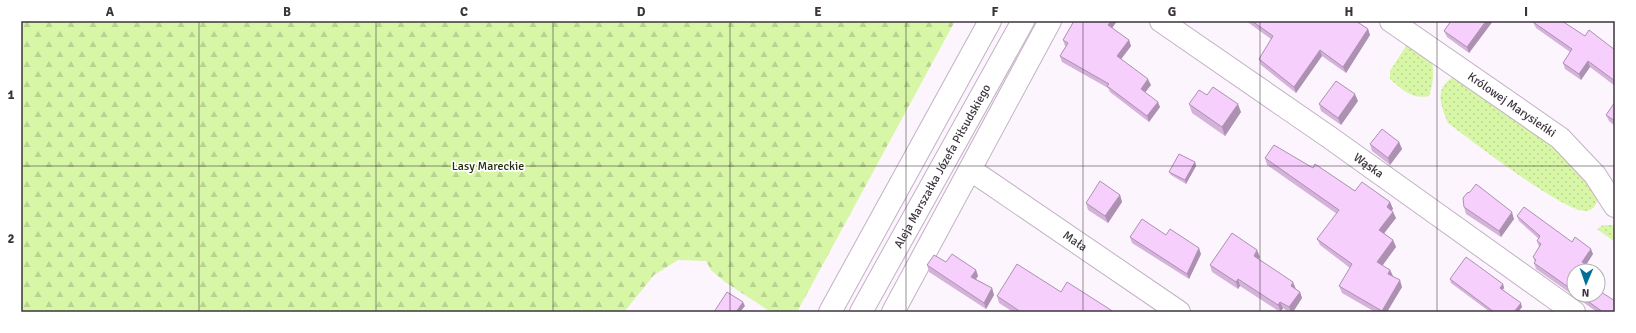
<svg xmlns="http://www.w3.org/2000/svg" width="1636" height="333" font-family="Signika,sans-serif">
  <defs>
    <pattern id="grass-dots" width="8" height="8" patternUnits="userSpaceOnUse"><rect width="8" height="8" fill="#d7f6a6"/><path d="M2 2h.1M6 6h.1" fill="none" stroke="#b9d490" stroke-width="1.8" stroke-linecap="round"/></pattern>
    <pattern id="forest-firs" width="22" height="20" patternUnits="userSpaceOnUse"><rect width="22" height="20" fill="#d7f6a6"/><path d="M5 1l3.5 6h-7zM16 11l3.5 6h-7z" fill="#b9d490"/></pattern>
  </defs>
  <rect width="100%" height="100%" fill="#fcf5fd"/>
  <path fill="url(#grass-dots)" d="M1416,44L1431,55C1434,70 1434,82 1429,96C1412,100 1402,89 1390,79V71L1406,46Z
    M1457,75L1553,140L1599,194C1597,202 1595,211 1585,211C1562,211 1471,140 1448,123C1440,103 1433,87 1457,75Z
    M1603,225H1615V242L1597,229Z"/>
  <path fill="url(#forest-firs)" d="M21,21H955L797,312H771L725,282L711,270L706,261L678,260L654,275L624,312H21Z"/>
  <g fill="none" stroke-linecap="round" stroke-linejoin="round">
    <g stroke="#c3b1c5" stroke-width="24">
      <g id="minor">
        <path id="s1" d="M1161,21L1329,137L1574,312"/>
        <path id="s2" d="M1391,21L1560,138L1595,175L1615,206"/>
        <path id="s3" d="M971,170L1179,312"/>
        <path d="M893,312L1050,21"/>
      </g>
    </g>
    <g stroke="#c3b1c5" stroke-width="24">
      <g id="major">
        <path d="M830,312L990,21"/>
        <path id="s4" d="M861,312L1023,21"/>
      </g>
    </g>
    <use href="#minor" stroke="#fff" stroke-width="22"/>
    <use href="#major" stroke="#fff" stroke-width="22"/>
  </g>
  <path fill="#d4b2da" d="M1117,21L1112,28L1129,40L1131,46L1121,59L1151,85L1145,92L1160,107L1149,122L1110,92L1108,88L1062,62L1060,56L1066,46H1065L1063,40Z
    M1246,21H1356L1368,29L1370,35L1346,73L1322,56L1296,93L1261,65L1259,59L1271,39Z
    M1493,21L1469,53L1447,37L1444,31Z
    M1533,22L1585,36L1615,50V86L1590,67L1581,80L1565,69L1563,63L1570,52L1536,28Z
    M1207,95L1241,112L1225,136L1192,113L1189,104Z
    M1358,101L1341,125L1321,111L1319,104Z
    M1615,102V126L1609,121L1606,115Z
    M1399,142L1402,149L1390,165L1372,151L1370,144Z
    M1265,158L1313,168L1355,191L1390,202L1393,209L1392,210L1396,218L1384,233L1393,240L1396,247L1382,265L1390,270L1393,276L1402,287L1387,312H1375L1342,293L1339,286L1350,268L1320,245L1317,239L1337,214L1267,165Z
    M1195,162L1196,166L1186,184L1171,175L1169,172Z
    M1120,195L1122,202L1108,223L1088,210L1086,203Z
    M1464,207L1514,219L1501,237L1466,214Z
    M1517,216L1572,242L1593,254L1586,265L1590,268L1591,271H1574V295H1598L1615,312H1597L1536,269L1534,263L1535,262L1533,257L1539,247L1537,241L1539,239L1519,221Z
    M1166,235L1201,254L1189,279L1132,243L1130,237Z
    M1260,257L1259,259L1300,292L1302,298L1293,312H1288L1283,308L1280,312L1240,286L1238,289L1212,272L1210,265Z
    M946,262L976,270L978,276L976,279L992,288L994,295L986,309L929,272L927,265Z
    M1450,279L1503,284L1504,288L1503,290L1522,307L1518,312H1490L1451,283Z
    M1061,292L1114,312H1013L999,303L997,296Z"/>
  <path fill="#ac91b1" d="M1111,21H1117L1110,31L1108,25Z
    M1486,21H1493L1469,53L1467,47Z
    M1368,29L1370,35L1346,73L1343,67Z
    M1129,40L1131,46L1119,62L1117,56Z
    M1320,50L1322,56L1296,93L1294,87Z
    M1588,61L1590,67L1581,80L1579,74Z
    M1148,79L1151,85L1143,95L1141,89Z
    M1355,94L1358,101L1341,125L1338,118Z
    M1158,102L1160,107L1149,122L1147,116Z
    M1238,104L1241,112L1225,136L1222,127Z
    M1399,142L1402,149L1390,165L1388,158Z
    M1195,162L1196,166L1186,184L1185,180Z
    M1120,195L1122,202L1108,223L1105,216Z
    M1390,202L1393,209L1389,213L1387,207Z
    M1393,212L1396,218L1382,236L1379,230Z
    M1512,212L1514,219L1501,237L1499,231Z
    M1393,240L1396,247L1380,269L1377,262Z
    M1199,248L1201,254L1189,279L1187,274Z
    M1591,249L1593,254L1584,268L1582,262Z
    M1257,250L1260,257L1256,263L1254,256Z
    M1590,268L1591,271H1587Z
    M976,270L978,276L973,283L971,277Z
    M1390,270L1393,276L1388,274Z
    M1238,279L1240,286L1238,289L1236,282Z
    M1400,280L1402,287L1387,312H1382V311Z
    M1293,282L1296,289L1291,286Z
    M1503,284L1504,288L1501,291L1500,288Z
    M992,288L994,295L986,309L984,303Z
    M1300,292L1302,298L1293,312H1291L1289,307Z
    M743,302L745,306L740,312H736Z
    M1280,302L1283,308L1281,312L1278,305Z
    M1521,303L1522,307L1518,312H1514Z"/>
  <path fill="#f6cffd" stroke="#ac91b1" d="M1074,21H1111L1108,25L1129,40L1117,56L1148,79L1141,89L1158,102L1147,116L1107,86L1109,84L1060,56L1068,43L1063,40Z
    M1252,21H1356L1368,29L1343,67L1320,50L1294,87L1259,59L1273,36Z
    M1451,21H1486L1467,47L1444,31Z
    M1534,21H1562L1585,36L1589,30L1615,50V81L1588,61L1579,74L1563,63L1572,49L1533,22Z
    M1336,81L1355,94L1338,118L1319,104Z
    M1213,87L1238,104L1222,127L1189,104L1199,90L1207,95Z
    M1615,102V121L1606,115Z
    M1382,129L1399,142L1388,158L1370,144Z
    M1274,145L1313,168L1315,164L1355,191L1362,182L1390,202L1387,207L1393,212L1379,230L1393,240L1377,262L1390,270L1388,274L1400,280L1382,311L1339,286L1352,264L1317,239L1339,210L1265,158Z
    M1179,154L1195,162L1185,180L1169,172Z
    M1100,181L1120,195L1105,216L1086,203Z
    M1476,184L1512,212L1499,231L1464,207L1463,198L1467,193L1470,192Z
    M1524,207L1572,242L1575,237L1591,249L1582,262L1590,268L1587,271H1574V291L1534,263L1536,260L1533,257L1541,244L1537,241L1540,236L1517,216Z
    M1142,219L1166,235L1170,229L1199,248L1187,274L1130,237Z
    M1232,233L1257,250L1254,256L1293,282L1291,286L1300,292L1289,307L1280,302L1278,305L1238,279L1236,282L1210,265Z
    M952,254L976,270L971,277L992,288L984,303L927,265L934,255L946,262Z
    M1466,257L1503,284L1500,288L1521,303L1514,312H1494L1450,279Z
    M1017,264L1061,292L1067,282L1114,312H1021L997,296Z
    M1598,290L1615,301V312H1603L1579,295H1598Z
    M727,292L743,302L736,312H714Z"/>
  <path fill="none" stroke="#3c343d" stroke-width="1" stroke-opacity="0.55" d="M199,21V312M376,21V312M553,21V312M730,21V312M906,21V312M1083,21V312M1260,21V312M1437,21V312M21,166H1615"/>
  <g text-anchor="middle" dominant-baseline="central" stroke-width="3.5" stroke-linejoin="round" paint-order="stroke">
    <g font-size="12" fill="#3c343d" stroke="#fff">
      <text stroke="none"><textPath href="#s2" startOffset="147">Królowej Marysieńki</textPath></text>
      <text stroke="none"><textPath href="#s1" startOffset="253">Wąska</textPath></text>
      <text stroke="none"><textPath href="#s4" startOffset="167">Aleja Marszałka Józefa Piłsudskiego</textPath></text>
      <text stroke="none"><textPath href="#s3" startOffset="126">Mała</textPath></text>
    </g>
    <g font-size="12" fill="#222e08" stroke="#fff">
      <text x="488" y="166">Lasy Mareckie</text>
    </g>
  </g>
  <rect width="1636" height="333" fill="none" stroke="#ffffff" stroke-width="44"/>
  <g transform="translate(1586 283) rotate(182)"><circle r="19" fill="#ffffff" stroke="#b1aeb1"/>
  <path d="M0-3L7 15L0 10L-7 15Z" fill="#006f9a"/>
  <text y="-6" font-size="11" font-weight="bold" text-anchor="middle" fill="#3c343d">N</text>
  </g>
  <rect x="22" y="22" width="1592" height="289" fill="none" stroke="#3c343d" stroke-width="1.5"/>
  <g font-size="13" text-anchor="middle" font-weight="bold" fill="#3c343d">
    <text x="110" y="16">A</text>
    <text x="287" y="16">B</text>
    <text x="464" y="16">C</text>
    <text x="641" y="16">D</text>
    <text x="818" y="16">E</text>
    <text x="995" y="16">F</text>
    <text x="1172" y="16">G</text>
    <text x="1349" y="16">H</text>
    <text x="1526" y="16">I</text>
    <text x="11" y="99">1</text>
    <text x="11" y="243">2</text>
  </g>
</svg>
